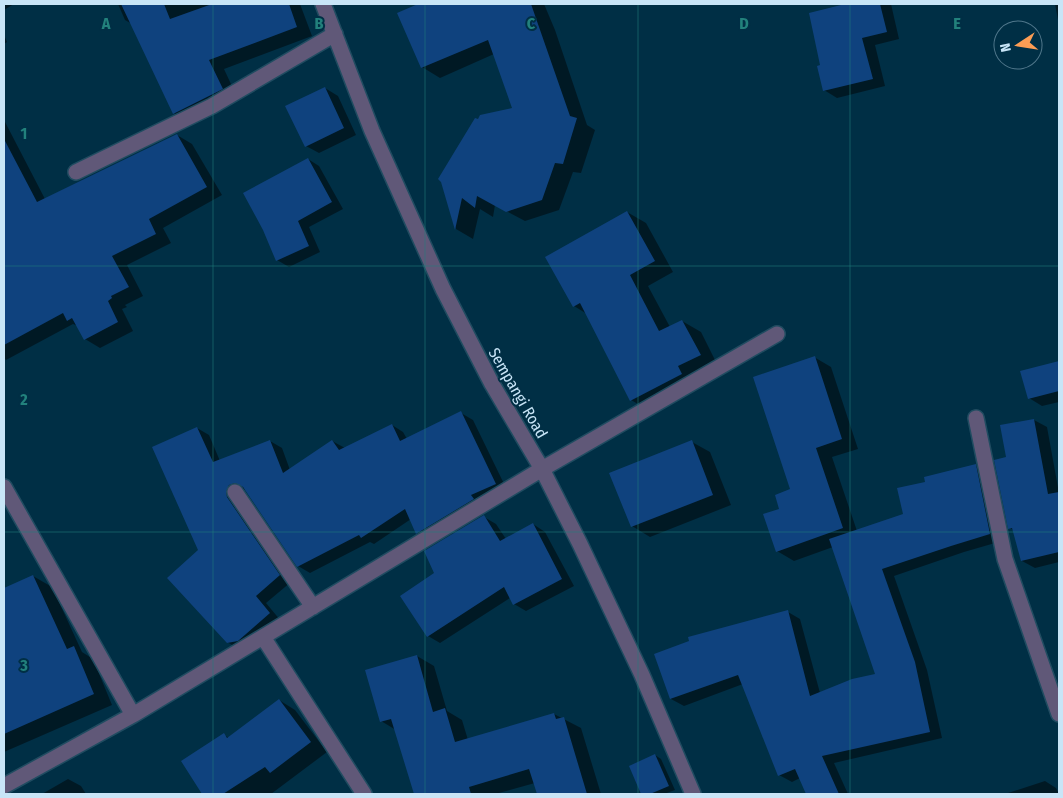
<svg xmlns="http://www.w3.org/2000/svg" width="1063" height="798" font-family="'Fira Sans Condensed',sans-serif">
  <rect width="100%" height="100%" fill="#002f45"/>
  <path fill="#0007" d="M4,4H14L4,10Z
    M118,4H300L312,36L224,69L237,97L189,122L174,113L132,24L125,20Z
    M421,4H544L555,30L587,125L595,130L581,173L573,172L559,210L525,221L495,205L493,217L480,209L473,239L456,229L442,181L514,109L494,54L440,78L422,67L399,13Z
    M850,4H891L899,39L875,45L885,86L837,98L824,90L822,66L810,14Z
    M1055,4H1059V25Z
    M4,35L7,42L4,44Z
    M325,88L338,96L356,135L319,153L306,146Z
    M4,120L45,199L177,135L192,144L222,195L163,228L171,243L127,265L143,296L125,305L127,307L122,309L133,331L100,348L85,339L78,326L73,324L6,360L4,358Z
    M308,159L319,166L343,209L309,227L320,252L289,267L277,260Z
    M627,212L646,223L673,272L648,286L670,327L682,321L701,332L718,366L650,411L631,400L587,314L574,306Z
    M814,357L831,367L858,449L832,457L857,531L905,515L927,482L976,466L988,473L1002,541L964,552L894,576L927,670L942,738L834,763L848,794H807L800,778L792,782L779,775L743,684L684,706L671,699L656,655L788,612L800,619L820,693L877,675L833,547L794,561L777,551L781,509L792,490Z
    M1059,362V402L1042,406L1029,398L1022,372Z
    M461,413L473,420L507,490L429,540L417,533L411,519L374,544L370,542L310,573L298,566L246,489L241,491L291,582L266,603L281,621L239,649L227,642L199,551L197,428L209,435L220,461L270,441L282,448L290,470L332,441L345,448L392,425L403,432L407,439Z
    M1034,420L1047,427L1059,493V562L1035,568L1022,561L1015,531L1010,528L1008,458L1002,426Z
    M692,442L710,452L731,505L650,537L632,526Z
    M484,517L496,524L506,539L533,524L545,532L574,586L526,611L514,604L510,598L440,643L428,636L436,574Z
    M33,576L52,587L82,652L93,659L112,705L4,752V589Z
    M417,656L434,666L447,711L462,720L468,740L554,714L581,728L601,794H538L535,783L495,794H415L396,730L381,721Z
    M279,700L295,710L327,752L271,794H203L182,761L224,735L229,738Z
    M655,755L661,759L675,790L664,794H643L630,767Z
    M68,779L81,786L86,794H42Z
    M1045,781L1056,788L1059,794H1005Z"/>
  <path fill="#0f427e" d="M121,4H164L170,19L212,4H289L297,27L209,60L223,89L173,114Z
    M418,4H531L570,116L577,118L563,164L555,163L542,200L506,212L477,196L475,208L462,198L455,230L441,182L438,179L475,118L478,119L480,115L512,108L488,40L421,68L397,13Z
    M845,4H880L887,32L862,38L873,79L823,91L817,66L820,65L809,13Z
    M325,87L344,128L305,147L285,106Z
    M177,134L207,187L149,219L156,234L112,256L129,287L111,296L112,298L108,301L118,322L84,340L72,318L67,321L63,313L4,345V139L37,202Z
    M308,158L332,202L298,221L309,246L276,261L263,230L243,193Z
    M627,211L655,261L630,275L659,331L682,320L701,355L678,366L682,374L630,401L580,303L573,307L545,257Z
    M815,356L842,439L816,448L843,528L776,552L763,514L779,509L775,495L790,489L753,377Z
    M1059,361V391L1028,399L1020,371Z
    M461,411L496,484L471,495L474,499L416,534L405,509L361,538L359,535L297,567L243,487L235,483L229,485L226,492L227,497L280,575L256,596L270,613L238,641L227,643L167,578L198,550L152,447L197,427L213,462L270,440L283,473L332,440L339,450L392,424L400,441Z
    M1034,419L1048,494L1059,492V552L1021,561L1012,528L1008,529L994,460L1006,457L1000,425Z
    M692,440L713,495L631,527L609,473Z
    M976,464L990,534L951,546L882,569L915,662L930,732L822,756L839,794H806L795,769L778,776L738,675L670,699L654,654L689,641L688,637L788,610L810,696L852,679L875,674L829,539L903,514L897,488L925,482L924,477Z
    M484,515L500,541L533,523L562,579L513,605L504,587L427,637L400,596L434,573L424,551Z
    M33,575L67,649L74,646L94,694L4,734V588Z
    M417,655L433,712L445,708L455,742L554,713L556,719L564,717L587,794H537L529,769L469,787L471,794H414L391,719L380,722L365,670Z
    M279,699L311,742L270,773L265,767L223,794H202L181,761L224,733L227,738Z
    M655,754L669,786L650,794H641L629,766Z"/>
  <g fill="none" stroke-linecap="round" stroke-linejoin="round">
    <g stroke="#204c61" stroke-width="18">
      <path id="street" d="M323,4L372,131L443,289L492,384L542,469L580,544L642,675L693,794
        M76,172L212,106L335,34
        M976,418L1005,559L1059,714
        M4,487L133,715
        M235,492L313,607
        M263,637L364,794
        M4,786L133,715L542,469L777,334"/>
    </g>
    <use href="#street" stroke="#605878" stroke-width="15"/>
  </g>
  <path fill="none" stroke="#22817c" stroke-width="1" stroke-opacity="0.55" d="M213,4V794M425,4V794M638,4V794M850,4V794M4,266H1059M4,532H1059"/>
  <g text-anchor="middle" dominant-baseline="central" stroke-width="4" stroke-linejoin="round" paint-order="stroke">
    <g font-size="16" fill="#c8e5f7" stroke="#002f45">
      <text transform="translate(518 393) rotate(60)">Sempangi Road</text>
    </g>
  </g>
  <g font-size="16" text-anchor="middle" font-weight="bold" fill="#22817c" stroke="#002f45" stroke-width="4" stroke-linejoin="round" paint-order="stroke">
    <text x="106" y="29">A</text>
    <text x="319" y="29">B</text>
    <text x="531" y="29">C</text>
    <text x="744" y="29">D</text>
    <text x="957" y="29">E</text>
    <text x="24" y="139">1</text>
    <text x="24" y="405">2</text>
    <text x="24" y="671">3</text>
  </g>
  <rect width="1063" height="798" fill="none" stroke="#c8e5f7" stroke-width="10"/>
  <g transform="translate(1018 45) rotate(258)"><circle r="24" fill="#002f45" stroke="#50788c"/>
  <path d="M0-4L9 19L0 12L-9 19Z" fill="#fc9d54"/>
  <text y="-8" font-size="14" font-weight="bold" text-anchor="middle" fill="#c8e5f7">N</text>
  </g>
</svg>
